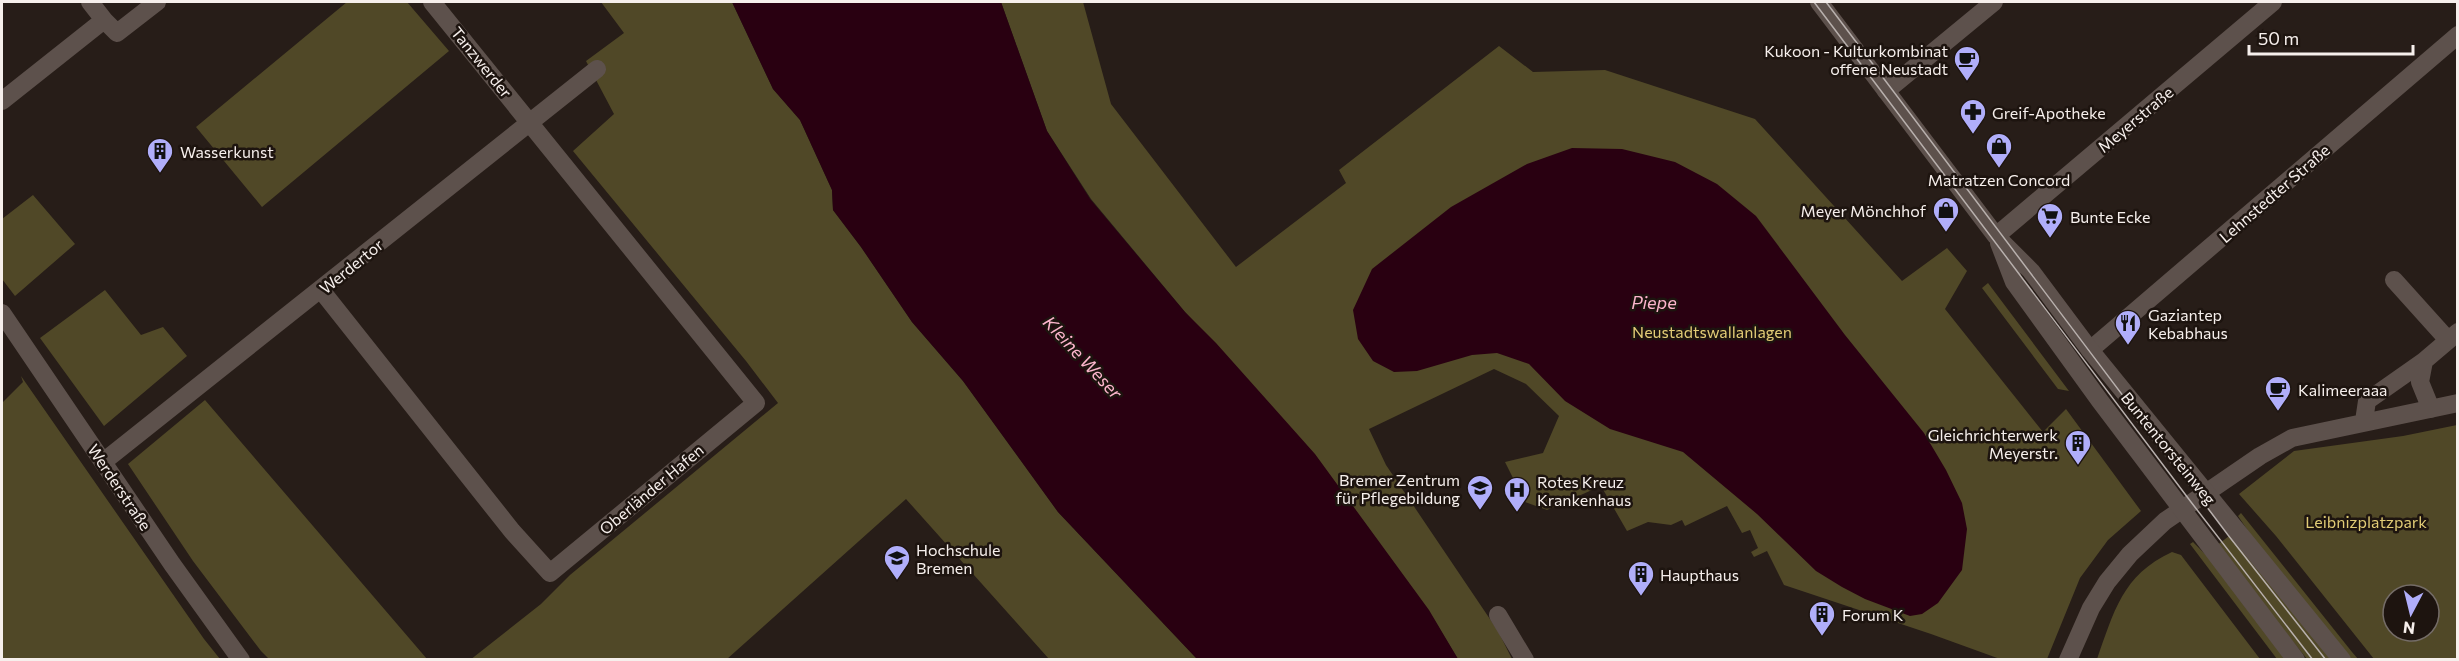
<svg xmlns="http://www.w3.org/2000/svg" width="2459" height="661" font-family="Commissioner,sans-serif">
  <rect width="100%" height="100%" fill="#271d18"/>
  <path fill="#504827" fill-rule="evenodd" d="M347,2H407L449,51L262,207L196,127Z
    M601,2H732L773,89L800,120L832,190L833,210L861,247L912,322L963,381L1058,512L1197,659H1049L906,499L727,659L470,660L541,604L570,575L778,403L746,361L573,151L614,114L586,61L624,33Z
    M1001,2H1083L1111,104L1236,267L1346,183L1339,170L1499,46L1533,72L1605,70L1755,119L1902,281L1947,248L1967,271L1945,309L2043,432L2066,409L2141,511L2108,540L2080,578L2047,659H2000L1931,634L1784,585L1767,551L1754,557L1751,552L1758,548L1750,530L1742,533L1727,506L1685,526L1682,520L1671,525L1648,522L1627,531L1601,486L1547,510L1525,502L1505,462L1543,453L1559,416L1526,384L1494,369L1369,429L1386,465L1498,631L1512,659H1458L1428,610L1315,455L1185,312L1091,199L1047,131Z
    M33,195L75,244L15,296L2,279V219Z
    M1988,283L2069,391L2058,389L1982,288Z
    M105,290L141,335L163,327L187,356L104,426L40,338Z
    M21,376L204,639L220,659H2V403L23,382Z
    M205,400L427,659H269L261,651L193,561L128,464Z
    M2457,425V659H2374L2276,536L2239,494L2294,451L2403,436ZM2393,595H2429V631H2393Z
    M2241,513L2352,652L2358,659H2351L2261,550L2238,516Z
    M2233,533L2333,659H2307L2216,546Z
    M2193,542L2207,556L2285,659H2277L2190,544Z
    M2172,552L2181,555L2260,659H2097C2114,612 2122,575 2172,552Z"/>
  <path fill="#290011" d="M732,2H1001L1047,131L1090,199L1185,312L1216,343L1315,454L1429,610L1458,659H1197L1058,512L963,381L912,322L861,247L833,210L832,190L800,120L773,89Z
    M1572,148L1622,149L1675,162L1717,184L1756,216L1845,335L1924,433L1946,470L1962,503L1967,529L1962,570L1938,603L1922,614L1910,616L1865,599L1842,587L1816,571L1757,514L1683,452L1610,429L1565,401L1529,364L1497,353L1472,355L1417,371L1394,372L1373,361L1358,339L1353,310L1372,269L1451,207L1527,164Z"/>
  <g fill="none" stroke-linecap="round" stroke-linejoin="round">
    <path stroke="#5d514c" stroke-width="18" d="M90,2L104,20
      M1886,91L1994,2
      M2,101L104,20L117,33L157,2
      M2394,280L2448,340
      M321,290L512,531L550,573L756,403L432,2
      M2,313L172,564L241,660
      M2090,350L2458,35
      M2431,409L2420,382L2424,361L2458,332
      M2364,421L2367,401L2424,361
      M103,462L597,69
      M1498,615L1525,660
      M2068,660L2091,608L2107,582L2130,554L2165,521L2260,456L2292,438L2458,403"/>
    <path stroke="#5d514c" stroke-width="18" d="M1819,2L1996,236L2031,271L2090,350L2342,660
      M1996,236L2273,2
      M1999,243L2014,282L2100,401L2296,660"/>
    <path stroke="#b8b0ad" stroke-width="1.5" d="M1814,2L2191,502L2313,660
      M1826,2L2228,535L2326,660"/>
  </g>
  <defs>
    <g id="cafe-pin" transform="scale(1.35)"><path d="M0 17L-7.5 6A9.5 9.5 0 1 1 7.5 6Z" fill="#b0aefa" stroke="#1d140f"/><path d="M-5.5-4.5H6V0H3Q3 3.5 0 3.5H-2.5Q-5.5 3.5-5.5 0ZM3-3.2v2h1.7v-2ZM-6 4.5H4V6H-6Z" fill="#111"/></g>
    <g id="pharmacy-pin" transform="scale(1.35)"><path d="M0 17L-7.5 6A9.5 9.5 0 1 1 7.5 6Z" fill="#b0aefa" stroke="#1d140f"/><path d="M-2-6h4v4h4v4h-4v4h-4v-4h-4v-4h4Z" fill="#111"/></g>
    <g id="shop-pin" transform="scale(1.35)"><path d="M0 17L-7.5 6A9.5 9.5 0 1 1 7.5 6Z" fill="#b0aefa" stroke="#1d140f"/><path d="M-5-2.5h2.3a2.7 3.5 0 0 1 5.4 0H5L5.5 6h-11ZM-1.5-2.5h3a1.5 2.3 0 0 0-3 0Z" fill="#111"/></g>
    <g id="building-pin" transform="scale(1.35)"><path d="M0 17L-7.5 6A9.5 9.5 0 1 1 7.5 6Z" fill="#b0aefa" stroke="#1d140f"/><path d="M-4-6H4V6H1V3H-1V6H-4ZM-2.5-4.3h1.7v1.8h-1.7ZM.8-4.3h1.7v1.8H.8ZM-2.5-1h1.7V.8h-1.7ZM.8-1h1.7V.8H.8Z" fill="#111"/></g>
    <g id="supermarket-pin" transform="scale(1.35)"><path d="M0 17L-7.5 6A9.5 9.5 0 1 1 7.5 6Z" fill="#b0aefa" stroke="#1d140f"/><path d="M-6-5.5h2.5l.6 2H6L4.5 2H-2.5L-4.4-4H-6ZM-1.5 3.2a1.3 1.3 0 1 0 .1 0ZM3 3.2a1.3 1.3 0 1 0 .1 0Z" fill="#111"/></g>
    <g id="restaurant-pin" transform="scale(1.35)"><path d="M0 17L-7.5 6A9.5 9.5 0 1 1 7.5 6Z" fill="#b0aefa" stroke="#1d140f"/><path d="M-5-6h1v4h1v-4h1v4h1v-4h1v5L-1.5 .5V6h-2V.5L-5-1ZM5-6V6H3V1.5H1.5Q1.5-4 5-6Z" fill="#111"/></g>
    <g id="university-pin" transform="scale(1.35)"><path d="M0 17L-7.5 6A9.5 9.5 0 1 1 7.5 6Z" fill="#b0aefa" stroke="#1d140f"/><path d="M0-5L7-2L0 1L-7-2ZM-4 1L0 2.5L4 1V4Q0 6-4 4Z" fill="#111"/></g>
    <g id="hospital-pin" transform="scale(1.35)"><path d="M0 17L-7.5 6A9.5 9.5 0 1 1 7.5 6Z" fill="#b0aefa" stroke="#1d140f"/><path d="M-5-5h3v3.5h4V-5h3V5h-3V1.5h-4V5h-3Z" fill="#111"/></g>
  </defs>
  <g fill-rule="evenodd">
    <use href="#cafe-pin" x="1967" y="59"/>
    <use href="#pharmacy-pin" x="1973" y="112"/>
    <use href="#shop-pin" x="1999" y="146"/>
    <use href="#building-pin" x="160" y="151"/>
    <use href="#shop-pin" x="1946" y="210"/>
    <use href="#supermarket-pin" x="2050" y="216"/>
    <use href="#restaurant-pin" x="2128" y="323"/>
    <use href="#cafe-pin" x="2278" y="389"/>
    <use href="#building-pin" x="2078" y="443"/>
    <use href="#university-pin" x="1480" y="488"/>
    <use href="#hospital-pin" x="1517" y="490"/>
    <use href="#university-pin" x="897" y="558"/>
    <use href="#building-pin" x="1641" y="574"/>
    <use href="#building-pin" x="1822" y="614"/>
  </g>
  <g text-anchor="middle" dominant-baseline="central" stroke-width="5" stroke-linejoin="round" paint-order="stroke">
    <g font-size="16" fill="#f6efec" stroke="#1d140f" text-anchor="start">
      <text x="1948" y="50" text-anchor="end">Kukoon - Kulturkombinat<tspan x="1948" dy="18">offene Neustadt</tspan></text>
      <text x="1992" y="112">Greif-Apotheke</text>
      <text x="180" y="151">Wasserkunst</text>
      <text x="1999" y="179" text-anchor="middle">Matratzen Concord</text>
      <text x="1926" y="210" text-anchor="end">Meyer Mönchhof</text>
      <text x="2070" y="216">Bunte Ecke</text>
      <text x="2148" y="314">Gaziantep<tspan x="2148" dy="18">Kebabhaus</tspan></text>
      <text x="2298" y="389">Kalimeeraaa</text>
      <text x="2058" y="434" text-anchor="end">Gleichrichterwerk<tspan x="2058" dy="18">Meyerstr.</tspan></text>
      <text x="1460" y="479" text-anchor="end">Bremer Zentrum<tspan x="1460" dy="18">für Pflegebildung</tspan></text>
      <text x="1537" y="481">Rotes Kreuz<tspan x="1537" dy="18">Krankenhaus</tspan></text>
      <text x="916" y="549">Hochschule<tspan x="916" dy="18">Bremen</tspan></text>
      <text x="1660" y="574">Haupthaus</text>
      <text x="1842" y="614">Forum K</text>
    </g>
    <g font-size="16" fill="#f6efec" stroke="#1d140f">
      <text transform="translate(482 62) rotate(51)">Tanzwerder</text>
      <text transform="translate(2135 119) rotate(-40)">Meyerstraße</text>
      <text transform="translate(2274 193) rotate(-41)">Lehnstedter Straße</text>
      <text transform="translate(351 266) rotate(-39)">Werdertor</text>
      <text transform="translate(2169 448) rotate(51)">Buntentorsteinweg</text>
      <text transform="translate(120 487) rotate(56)">Werderstraße</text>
      <text transform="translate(651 489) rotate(-40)">Oberländer Hafen</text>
    </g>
    <g font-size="16" fill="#e2cc76" stroke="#1d140f">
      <text x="1712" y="331">Neustadtswallanlagen</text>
      <text x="2366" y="521">Leibnizplatzpark</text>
    </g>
    <g font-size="18" font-style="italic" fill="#fcb5cc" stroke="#1d140f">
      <text x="1654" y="302">Piepe</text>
      <text transform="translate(1083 357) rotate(47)">Kleine Weser</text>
    </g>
  </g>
  <rect width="2459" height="661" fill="none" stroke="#f6efec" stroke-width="6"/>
  <g transform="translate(2411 613) rotate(187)"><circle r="28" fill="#1d140f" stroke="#746c67" stroke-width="1.5"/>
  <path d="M0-4.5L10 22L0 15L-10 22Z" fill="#b0aefa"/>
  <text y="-9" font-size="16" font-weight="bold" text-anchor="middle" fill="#f6efec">N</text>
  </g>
  <path d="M2249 45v9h164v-9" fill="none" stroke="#f6efec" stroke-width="3"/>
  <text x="2258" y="45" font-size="18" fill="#f6efec" stroke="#1d140f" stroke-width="4.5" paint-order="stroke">50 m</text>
</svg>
